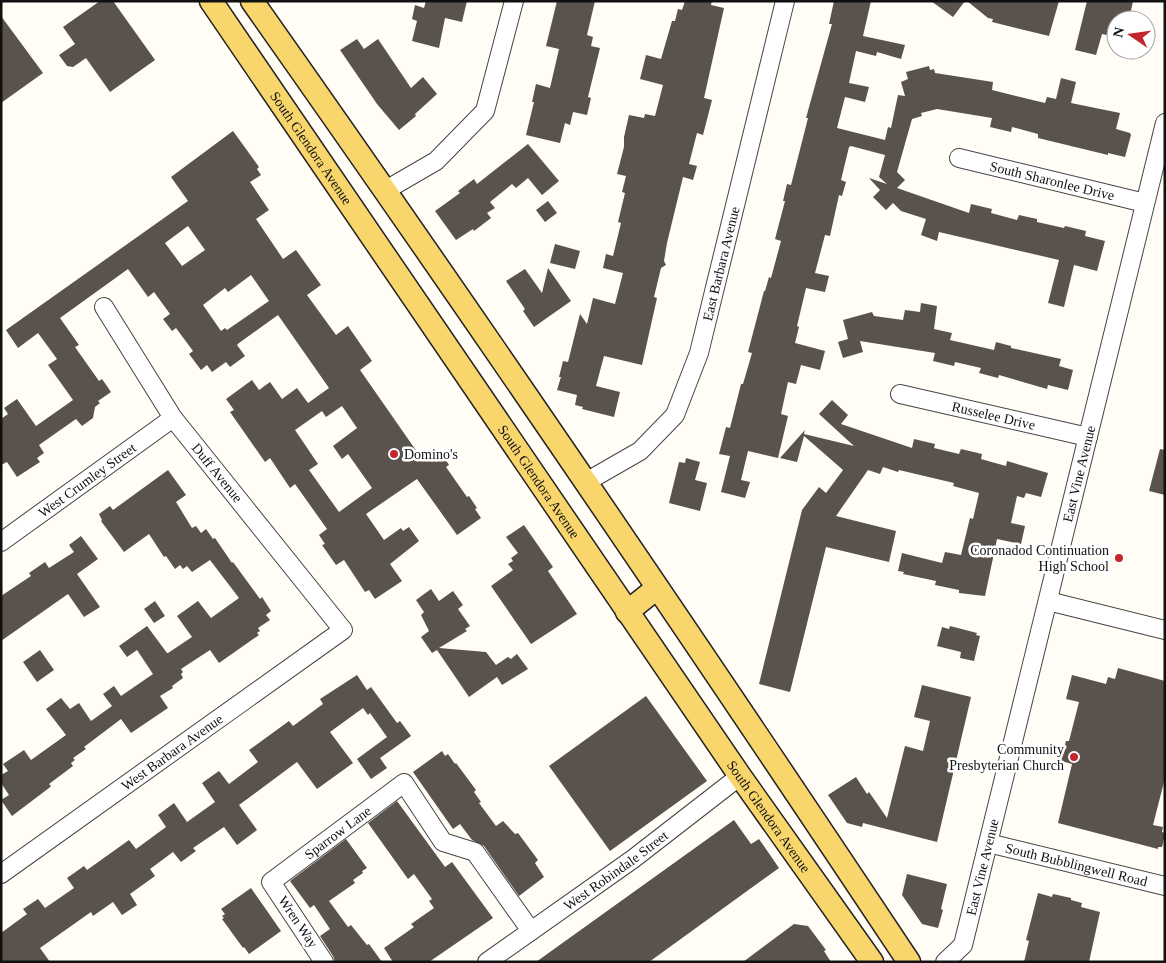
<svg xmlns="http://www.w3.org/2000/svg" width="1166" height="963" font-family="Georgia,serif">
  <rect width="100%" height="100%" fill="#fffdf5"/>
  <path fill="#5a524d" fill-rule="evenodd" d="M100,1H113L155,60L110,92L86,58L73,67L67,66L59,55L75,44L63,27Z
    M426,1H467L462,22L445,18L439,48L412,41L417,21L412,19L415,5L424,8Z
    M557,1H595L587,35L593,37L591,46L600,48L588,97L591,98L587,115L573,112L570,125L565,123L560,143L526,135L534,102H532L536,84L550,88L559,49L546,46Z
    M685,1H712L711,5L724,8L704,98L712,100L703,135L697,133L689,164L697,166L693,180L683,177L667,243L664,261L666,265L661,268L654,297L657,298L642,365L604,356L596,386L620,392L614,417L582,409L583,407L575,405L577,395L557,390L561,377H559L563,361L568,362L580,314L587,324L593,298L615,304L623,273L603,268L606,254L613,256L621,223L618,222L625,193L622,192L626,176L617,174L624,147V137L629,115L644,118L645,114L655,116L663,85L640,79L646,55L661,59L672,21H675L678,9L682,10Z
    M834,1H871L863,36L905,45L901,59L877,52L876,56L856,51L849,83L869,87L865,102L845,97L837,128L885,140L888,127L891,128L898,95L905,96L901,82L908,79L906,72L929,66L930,70L934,69L935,73L993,82L992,90L1045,103L1047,97L1056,99L1061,78L1076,82L1071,103L1120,113L1116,129L1130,133L1131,135L1125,157L1108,153V155L1038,138V134L1012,127L1011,132L990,127L992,118L937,109L921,113L922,116L912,119L897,172L905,180L897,188L969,213L971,204L992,209L991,213L1017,220L1019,215L1037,219V222L1064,228L1065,226L1086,231L1085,236L1105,241L1097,271L1074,265L1064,307L1048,303L1059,260L939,232L937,241L921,235L926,219L901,211L893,203L886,210L873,197L880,190L869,178L887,184L879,177L885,155L851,146L849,147L841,180L846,182L842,196L839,195L830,236L825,235L815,273L829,276L825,292L806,288L797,326L799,327L795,343L825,351L820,370L801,365L796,384L788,382L781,414L788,416L778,458L748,451L741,480L750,482L745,498L721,492L730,456L719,454L726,427L730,428L741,384H743L752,353L748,352L764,291H765L769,277L771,278L781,241L775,239L785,201H783L787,184L791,185L808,118H806L832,24H829Z
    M931,1H965L953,17Z
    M967,1H1059L1049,36L992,22L993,19L988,18Z
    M1087,1H1133L1129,20H1116V37L1102,34L1096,55L1075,50Z
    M1,16L43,73L1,103Z
    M357,39L364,49L378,39L411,88L423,77L437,94L415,114L416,116L399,130L377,104L340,50Z
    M233,131L259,167L257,169L261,175L250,182L269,210L256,219L283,259L296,250L321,285L307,295L336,335L348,326L372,361L360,370L422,459L432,452L442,454L449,465L446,467L467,497L469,496L477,508L475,509L481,518L457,535L417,479L366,514L384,540L401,528L403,531L409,527L419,541L390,564L402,581L375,599L369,590L365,592L344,560L336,565L322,545L325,544L319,535L327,529L295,484L290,488L270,458L265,462L230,412L234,410L226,399L252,380L259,390L270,382L282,399L297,388L308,403L329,388L278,315L239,343L237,345L245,356L230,367L226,362L212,372L207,365L201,370L189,354L193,351L176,328L172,331L163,319L170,314L154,292L148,297L128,269L60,318L79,345L75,347L99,381L102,379L111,392L98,401L100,403L95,407L93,418L82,426L76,419L39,445L44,453L37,458L40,462L17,477L7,462L1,465V419L8,414L4,408L17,399L36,426L73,400L48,365L57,359L38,333L18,348L6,330L188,201L171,177ZM188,226L205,250L182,266L165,243ZM251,275L269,301L227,330L225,328L221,331L203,305L225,288L228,292ZM342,406L357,428L333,446L342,459L348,454L372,488L339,512L309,470L318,464L295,430L322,411L326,417Z
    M528,144L559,181L542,195L528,178L516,188L512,184L490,202L495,208L487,213L491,218L474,231L473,229L456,240L435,211L460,193L458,191L474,179L477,184Z
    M548,201L557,213L545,222L536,210Z
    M555,244L580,251L575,269L550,263Z
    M548,268L571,301L534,327L523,311L525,309L506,281L525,269L542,293Z
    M921,303L937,306L934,329L952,333L950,340L994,350L996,342L1011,346V348L1061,359L1059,366L1073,370L1068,390L1048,385L1047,389L999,375L998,378L979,373L981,368L955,362L954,366L933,361L935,353L860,341L863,352L843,358L838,342L848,339L843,320L872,312L874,316L903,320L905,310L920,312Z
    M832,400L848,415L841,424L912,448L914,439L935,444L934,448L959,454L961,449L982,454L981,459L1006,466L1007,461L1048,473L1041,497L1026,493L1024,498L1017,496L1011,523L1025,526L1021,544L997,539L985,596L959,593V590L935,585L936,581L903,574L904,572L898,571L902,553L942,563L945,552L961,555L970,518L973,519L979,493L953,486L954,483L899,470L898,472L883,467L880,474L868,470L836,516L896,531L889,562L826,547L790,692L759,684L802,510L819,487L826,493L843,470L804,436L797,462L780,458L805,430L804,434L854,446L819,414Z
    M1160,449L1165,450V495L1149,491Z
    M686,458L700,462L695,480L707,483L700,511L669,503L679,462L685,463Z
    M168,470L186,495L176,502L192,528L196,526L201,533L206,529L213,539L215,538L232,563L233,562L260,599L262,597L271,611L266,615L270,620L258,628L260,631L257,633L259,635L219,663L210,650L181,669L183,672L181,674L183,678L172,686L173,688L160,696L168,708L131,733L121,719L84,747L86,749L73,758L75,760L71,763L73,766L49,784L51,786L49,788L12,816L1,800L9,795L1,783V775L8,771L3,764L24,750L31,760L66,735L46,709L61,698L70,709L79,703L91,721L112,706L103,694L114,686L121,696L153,674L137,650L127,657L119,646L147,626L167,653H168L192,637L177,616L198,601L211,618L239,598L210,560L192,572L187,566L183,569L180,565L175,569L166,556L164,557L149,534L124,552L101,521L102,520L99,514L110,506L113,510Z
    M524,525L553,567L548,571L577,614L531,644L491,586L513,570L508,564L513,561L511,558L518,553L506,537Z
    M81,536L98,559L77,574L100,607L84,617L68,594L1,641V596L31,576L29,573L45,562L49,568L74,552L69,545Z
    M431,589L439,601L453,591L463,605L458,609L470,626L465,629L467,631L439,648L486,652L496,665L508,657L511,659L517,654L528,669L502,685L497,677L469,697L437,650L432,653L421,637L429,631L421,615L424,612L416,600Z
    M155,601L165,616L154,623L144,609Z
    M950,626L977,633L976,635L980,636L974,661L960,658L961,652L937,646L942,627L949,629Z
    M40,650L54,670L37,682L23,662Z
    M1118,668L1165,681V778L1153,825L1163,827L1162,832L1165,833V835L1162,847H1158V849L1058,823L1072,764L1061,761L1066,741H1069L1079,702L1066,699L1072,675L1106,684L1108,677L1115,679Z
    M357,675L367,690L371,687L397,723L400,721L411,736L380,758L387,768L371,779L357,759L387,737L370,713L368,715L363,708L330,732L353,763L317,789L297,762L239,805L257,830L237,845L224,827L193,848L196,851L181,862L173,852L150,869L155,876L130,894L137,905L122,915L113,902L93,916L91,912L40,948L50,962H1V933L27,914L23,909L38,899L45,908L74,888L67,878L84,866L87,870L129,840L136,849L166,827L158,815L174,803L187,822L215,802L202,783L219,771L229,784L258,762L249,750L289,721L293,726L323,704L320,699Z
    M922,685L971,697L937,842L863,823L862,827L847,823L828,795L856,777L867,794L869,792L887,818L905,746L923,751L930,721L914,717Z
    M646,696L707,781L610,851L549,766Z
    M442,751L445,756L448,754L455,764L456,763L476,790L474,792L481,802L479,803L496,826L503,821L515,834L518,833L538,860L535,863L544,877L519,896L484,846L472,840L460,824L453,829L413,772Z
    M397,801L445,867L452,862L493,918L429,962H393L384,948L414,927L411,924L434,908L429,901L432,899L414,874L408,879L368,823Z
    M734,820L751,844L759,839L779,868L649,962H536Z
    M346,839L367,868L362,871L363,873L353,880L355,883L329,901L348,927L351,925L367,945L369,944L382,962H335L333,956L320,936L330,929L314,905L310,908L290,881Z
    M907,874L947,884L941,909L943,910L938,928L922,924L902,895Z
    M251,888L281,931L249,954L244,947L243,948L222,919L224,918L222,916L225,914L221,909Z
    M1038,893L1052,897L1053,894L1071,898V900L1082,903L1081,907L1100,912L1089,962H1024L1029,941L1026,940Z
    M794,924L808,926L826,950L824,951L831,962H743Z"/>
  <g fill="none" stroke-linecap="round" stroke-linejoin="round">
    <g stroke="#444" stroke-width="20">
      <g id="minor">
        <path id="s1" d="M959,158L1145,203"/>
        <path d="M386,190L436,161L485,111L514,1"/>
        <path id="s2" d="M900,394L1088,437"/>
        <path id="s3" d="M586,482L640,451L675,415L699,353L785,1"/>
        <path id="s4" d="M1,542L173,418"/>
        <path d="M1048,601L1165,630"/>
        <path id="s5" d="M988,843L1165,886"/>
        <path id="s6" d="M1,874L343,630L173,418L104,307"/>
        <path id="s7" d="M324,962L271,882L404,783L443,842L475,852L531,931"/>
        <path id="s8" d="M487,962L633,859L740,776"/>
        <path id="s9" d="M945,962L963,945L1165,123"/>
      </g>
    </g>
    <g stroke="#222" stroke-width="25">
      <g id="major">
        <path id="s10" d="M211,1L740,776L872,962"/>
        <path d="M252,1C476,318 694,639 909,962"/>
        <path d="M627,612L657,588"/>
      </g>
    </g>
    <use href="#minor" stroke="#fff" stroke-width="18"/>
    <use href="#major" stroke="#f9d66b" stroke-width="22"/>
  </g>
  <g fill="#c4262e" stroke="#fff" stroke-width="2">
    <circle cx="394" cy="454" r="5"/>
    <circle cx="1119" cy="558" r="5"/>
    <circle cx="1074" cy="757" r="5"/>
  </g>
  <g text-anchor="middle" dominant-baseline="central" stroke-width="5" stroke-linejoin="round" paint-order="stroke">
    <g font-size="14" fill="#111" stroke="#fff">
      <text stroke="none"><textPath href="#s10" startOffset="178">South Glendora Avenue</textPath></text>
      <text stroke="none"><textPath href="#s1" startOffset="96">South Sharonlee Drive</textPath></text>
      <text stroke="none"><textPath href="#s3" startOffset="271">East Barbara Avenue</textPath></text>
      <text stroke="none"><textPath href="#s2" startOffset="96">Russelee Drive</textPath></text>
      <text transform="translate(217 473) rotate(51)">Duff Avenue</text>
      <text stroke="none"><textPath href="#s9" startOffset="510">East Vine Avenue</textPath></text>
      <text stroke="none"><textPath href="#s4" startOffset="106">West Crumley Street</textPath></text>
      <text stroke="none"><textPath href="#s10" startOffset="582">South Glendora Avenue</textPath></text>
      <text stroke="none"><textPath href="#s6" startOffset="210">West Barbara Avenue</textPath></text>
      <text stroke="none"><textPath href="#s10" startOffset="988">South Glendora Avenue</textPath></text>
      <text stroke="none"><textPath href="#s7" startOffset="179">Sparrow Lane</textPath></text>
      <text stroke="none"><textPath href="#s5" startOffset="91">South Bubblingwell Road</textPath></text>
      <text stroke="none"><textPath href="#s9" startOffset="105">East Vine Avenue</textPath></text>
      <text stroke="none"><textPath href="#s8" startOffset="158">West Robindale Street</textPath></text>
      <text transform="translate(298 922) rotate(56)">Wren Way</text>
    </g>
    <g font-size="14" fill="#111" stroke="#fff" text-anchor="end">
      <text x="404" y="454" text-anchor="start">Domino's</text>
      <text x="1109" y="550">Coronadod Continuation<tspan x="1109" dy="16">High School</tspan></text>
      <text x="1064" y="749">Community<tspan x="1064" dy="16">Presbyterian Church</tspan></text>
    </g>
  </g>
  <rect width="1166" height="963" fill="none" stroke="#111111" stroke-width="5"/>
  <g transform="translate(1131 35) rotate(283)"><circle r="24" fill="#ffffff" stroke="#a0a0a0"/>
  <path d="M0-4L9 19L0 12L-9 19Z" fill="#c4262e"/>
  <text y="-8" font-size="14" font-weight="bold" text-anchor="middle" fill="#111111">N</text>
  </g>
</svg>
